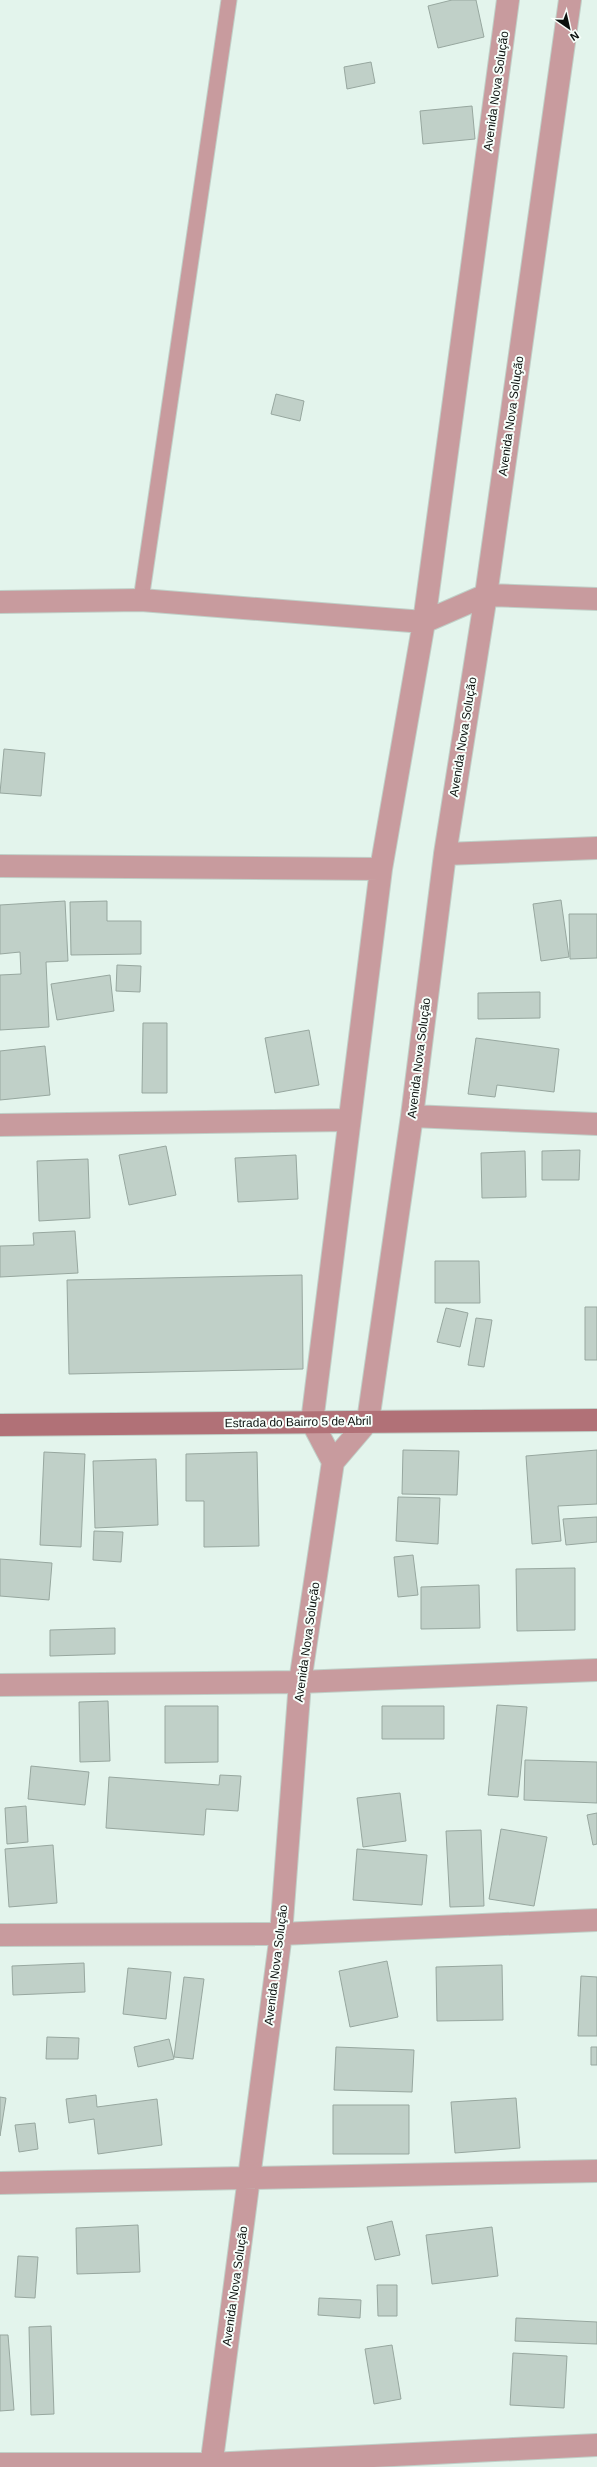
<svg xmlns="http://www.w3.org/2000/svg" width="597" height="2467" font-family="Helvetica,sans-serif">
  <rect width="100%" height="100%" fill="#e3f4ec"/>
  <path fill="#c0d0c8" stroke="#97a79f" d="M452,0H476L484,37L438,48L428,6Z
    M371,62L375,83L347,89L344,67Z
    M472,106L475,139L423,144L420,111Z
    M276,394L304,401L300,421L271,414Z
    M4,749L45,753L41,796L0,793Z
    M561,900L569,957L541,961L533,904Z
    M65,901L68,961L46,962L49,1027L0,1030V975L21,974L20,952L0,954V905Z
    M107,901V921H141V954L71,955L70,902Z
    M569,914H597V958L570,959Z
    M117,965L141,966L140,992L116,991Z
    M110,975L114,1011L57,1020L51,984Z
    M540,992V1018L478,1019V993Z
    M143,1023H167V1093H142Z
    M309,1030L319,1085L275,1093L265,1038Z
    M476,1038L559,1049L554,1092L497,1085L495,1097L468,1094Z
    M45,1046L50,1095L0,1100V1051Z
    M166,1146L176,1195L129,1205L119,1155Z
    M580,1150L579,1180H542V1151Z
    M525,1151L526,1197L482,1198L481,1153Z
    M296,1155L298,1199L238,1202L235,1158Z
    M88,1159L90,1218L39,1221L37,1161Z
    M75,1231L78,1273L0,1277V1246L34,1245L33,1233Z
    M435,1261H479L480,1303H435Z
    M302,1275L303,1369L69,1374L67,1280Z
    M585,1307H597V1360H585Z
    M446,1308L468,1313L460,1347L437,1342Z
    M476,1318L492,1320L484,1367L468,1365Z
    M403,1450L459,1451L457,1495L402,1494Z
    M597,1450V1504L558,1506L561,1541L532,1544L526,1456Z
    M44,1452L85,1454L81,1547L40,1545Z
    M257,1452L259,1546L204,1547V1501H186V1454Z
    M156,1459L158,1525L95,1528L93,1461Z
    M398,1497L440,1498L438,1544L396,1541Z
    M597,1517V1542L566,1545L563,1519Z
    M94,1531L123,1532L121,1562L93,1560Z
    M413,1555L418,1595L398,1597L394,1557Z
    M0,1559L52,1563L49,1600L0,1596Z
    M575,1568V1630L517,1631L516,1569Z
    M479,1585L480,1628L421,1629V1587Z
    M115,1628V1654L50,1656V1630Z
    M108,1701L110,1761L80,1762L79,1702Z
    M497,1705L527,1707L518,1797L488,1795Z
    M165,1706H218V1762L165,1763Z
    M382,1706H444V1739H382Z
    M525,1760L597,1762V1803L524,1800Z
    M31,1766L89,1772L85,1805L28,1799Z
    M220,1775L241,1776L238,1811L206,1809L204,1835L106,1828L109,1777L219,1785Z
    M400,1793L406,1841L363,1847L357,1798Z
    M26,1806L28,1842L7,1844L5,1808Z
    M597,1813V1844L593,1845L587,1815Z
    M501,1829L547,1837L534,1906L489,1899Z
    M481,1830L484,1906L450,1907L446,1831Z
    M53,1845L57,1903L9,1907L5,1849Z
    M357,1849L427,1855L422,1905L353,1900Z
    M387,1961L398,2017L350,2027L339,1971Z
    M84,1963L85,1992L13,1995L12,1966Z
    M502,1965L503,2020L437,2021L436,1967Z
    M128,1968L171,1972L166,2019L123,2014Z
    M581,1976L597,1977V2036H578Z
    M184,1977L204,1979L193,2059L174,2057Z
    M47,2037L79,2038L78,2059H46Z
    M169,2039L174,2059L138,2067L134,2047Z
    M336,2047L414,2050L412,2092L334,2090Z
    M591,2047H597V2065H591Z
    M96,2095L97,2107L157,2099L162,2145L98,2154L94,2119L69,2123L66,2099Z
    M0,2097L6,2098L0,2136Z
    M516,2098L520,2148L455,2153L451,2102Z
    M333,2105H409V2154H333Z
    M35,2123L38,2149L19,2152L15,2125Z
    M392,2221L400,2255L375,2260L367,2227Z
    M138,2225L140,2272L77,2274L76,2228Z
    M492,2227L498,2276L432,2284L426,2235Z
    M18,2256L38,2257L35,2298L15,2297Z
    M377,2285H397V2316H378Z
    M319,2298L361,2300L360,2318L318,2315Z
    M516,2318L597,2322V2344L515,2341Z
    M51,2326L54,2414L31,2415L29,2327Z
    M0,2335H8L14,2410L0,2411Z
    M392,2345L401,2399L374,2404L365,2349Z
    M513,2353L567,2356L564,2408L510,2405Z"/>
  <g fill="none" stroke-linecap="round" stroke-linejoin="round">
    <g stroke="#c0d0c8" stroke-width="17">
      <path id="lane" d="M141,600L229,0"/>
    </g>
    <g stroke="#c0d0c8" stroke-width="24">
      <path id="street" d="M0,602L141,600L424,622L486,595L597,599
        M445,854L597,848
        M0,866L381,869
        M412,1116L597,1124
        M0,1125L349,1120
        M333,1462L312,1422L381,869L424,622L508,0
        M0,1685L300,1682L597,1670
        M0,1935L281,1934L597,1920
        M0,2183L597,2171
        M0,2464H211L597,2445
        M211,2467L281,1934L300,1682L333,1462L368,1421L412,1116L445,854L486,595L570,0"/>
    </g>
    <g stroke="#c0d0c8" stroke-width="24">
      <path id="secondary" d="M0,1425L597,1420"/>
    </g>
    <use href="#lane" stroke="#c89b9e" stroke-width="15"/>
    <use href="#street" stroke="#c89b9e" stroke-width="22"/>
    <use href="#secondary" stroke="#b17177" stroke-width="22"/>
  </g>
  <g text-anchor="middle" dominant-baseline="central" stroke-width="4" stroke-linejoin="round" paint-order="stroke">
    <g font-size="12" fill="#0b110e" stroke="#f8fffb">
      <text transform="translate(496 91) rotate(-82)">Avenida Nova Solução</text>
      <text transform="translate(511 416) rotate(-82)">Avenida Nova Solução</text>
      <text transform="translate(463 737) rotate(-81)">Avenida Nova Solução</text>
      <text transform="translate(419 1058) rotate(-83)">Avenida Nova Solução</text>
      <text transform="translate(298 1422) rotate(-1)">Estrada do Bairro 5 de Abril</text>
      <text transform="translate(307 1642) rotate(-82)">Avenida Nova Solução</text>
      <text transform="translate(276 1965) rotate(-83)">Avenida Nova Solução</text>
      <text transform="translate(235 2286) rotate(-82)">Avenida Nova Solução</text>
    </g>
  </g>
  <g transform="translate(569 28) rotate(146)" stroke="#f8fffb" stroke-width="3" paint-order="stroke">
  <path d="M0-3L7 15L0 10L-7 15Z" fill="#0b110e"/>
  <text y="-6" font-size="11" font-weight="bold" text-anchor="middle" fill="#0b110e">N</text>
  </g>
</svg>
